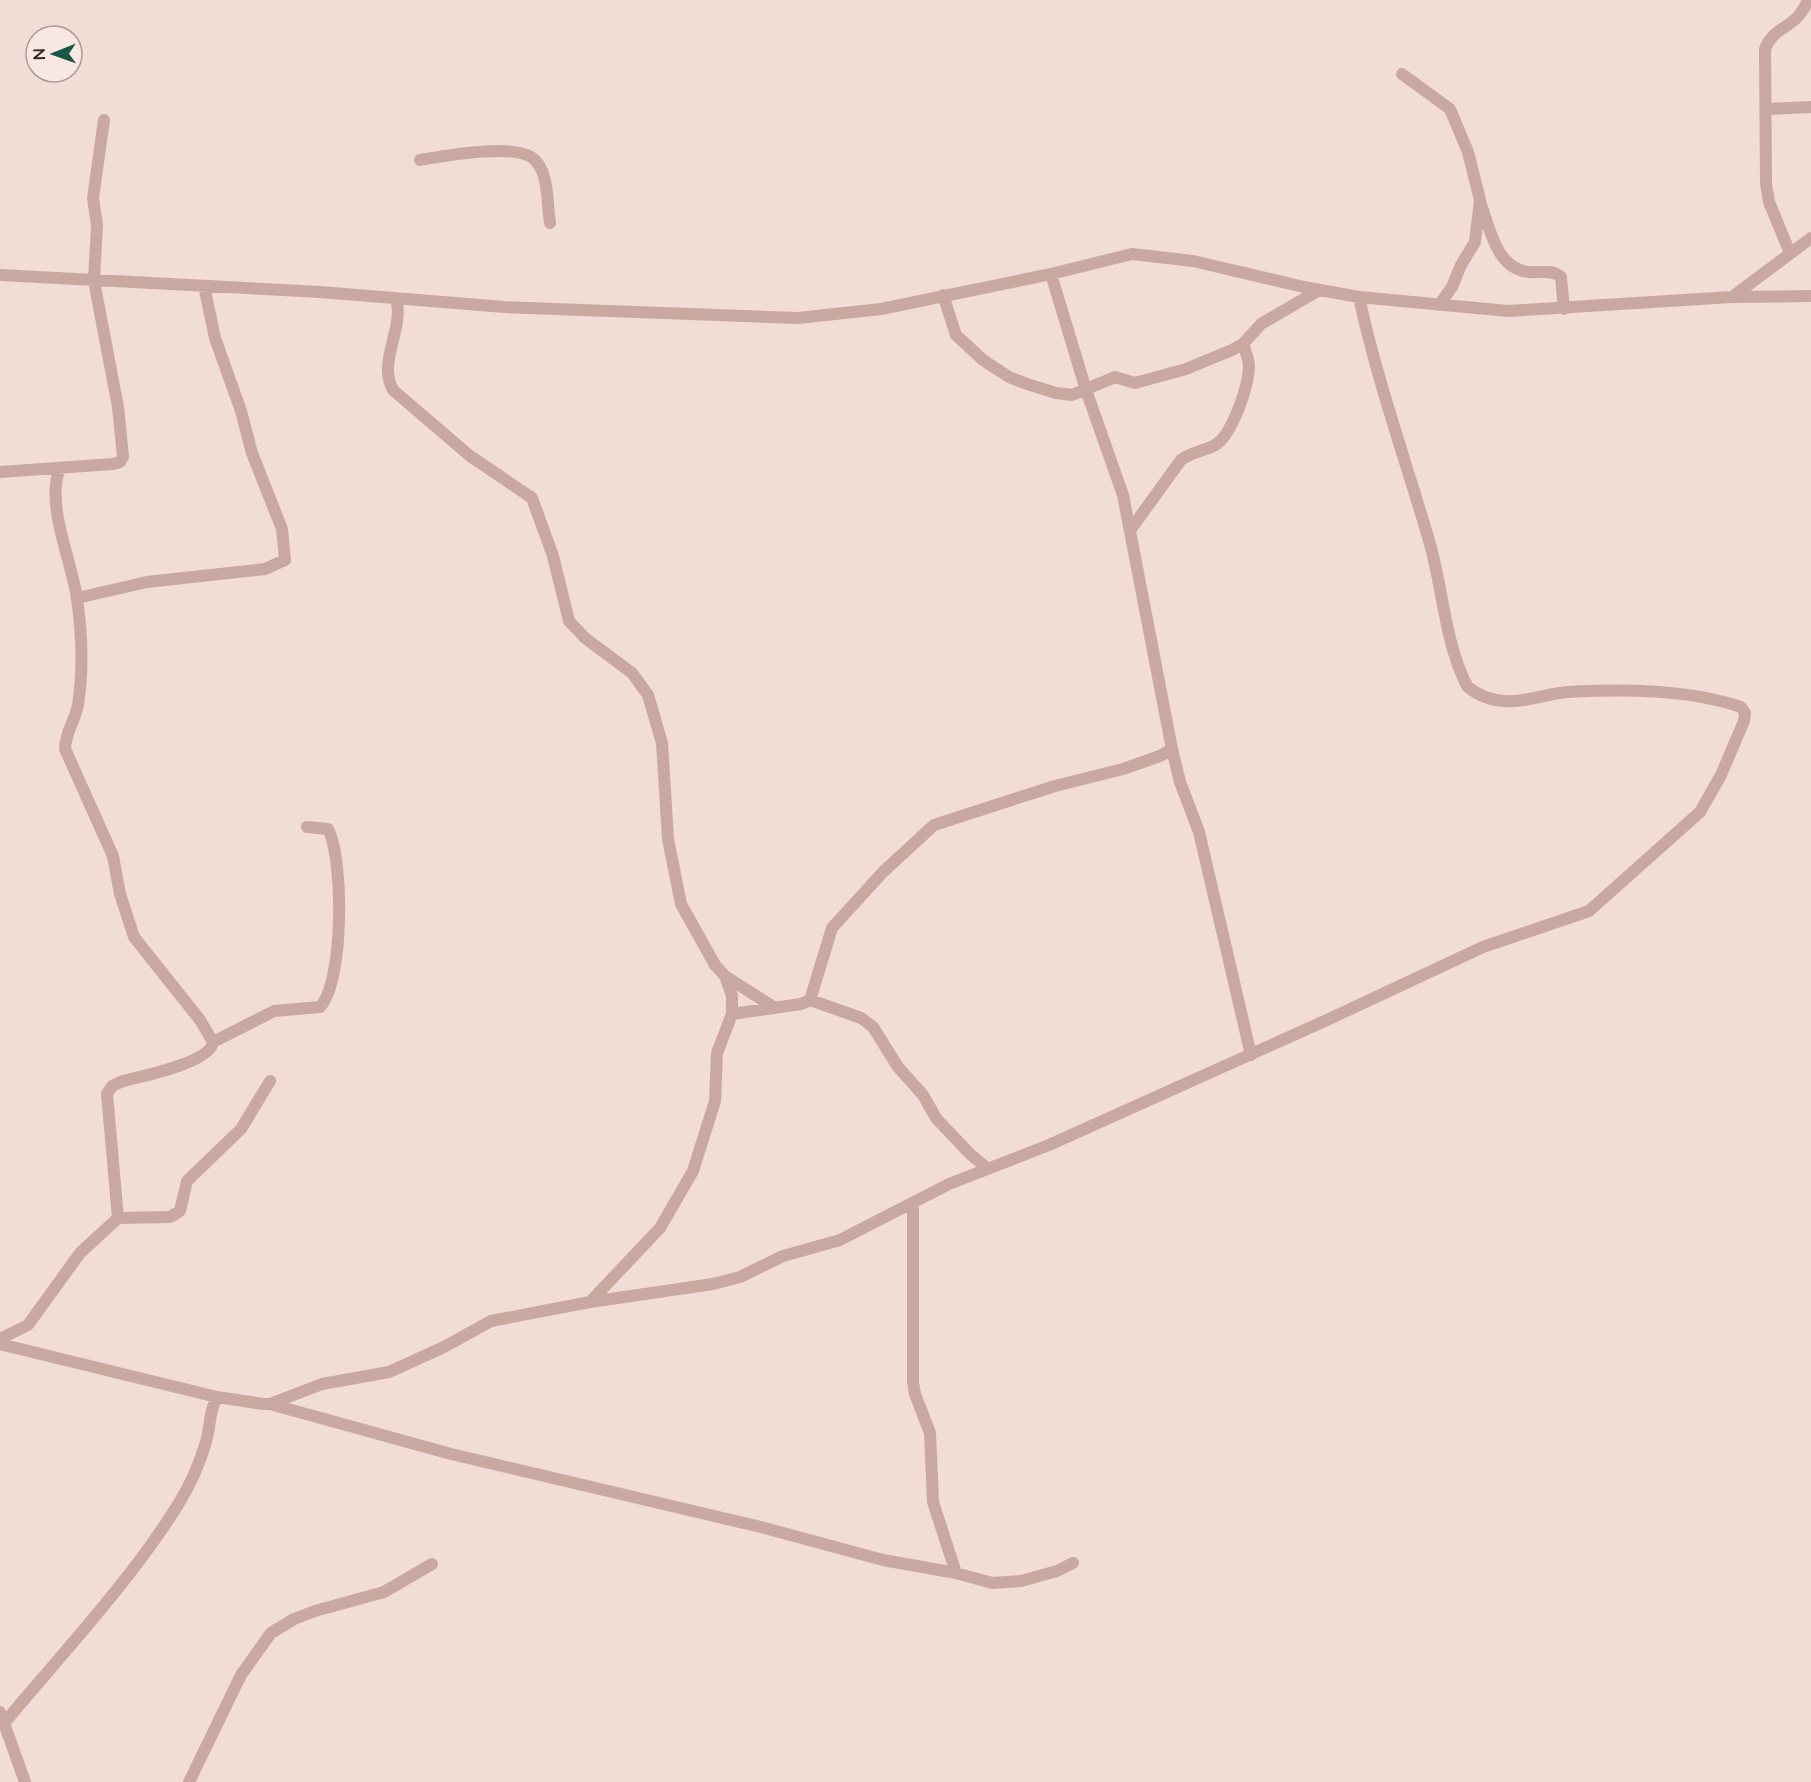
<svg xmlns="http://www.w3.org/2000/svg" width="1811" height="1782" font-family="Lato,sans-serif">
  <rect width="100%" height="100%" fill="#f1dcd6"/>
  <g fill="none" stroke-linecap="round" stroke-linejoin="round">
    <path stroke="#c9a8a2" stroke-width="12" d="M1402,74L1450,109L1468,152L1480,200L1475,242L1461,265L1452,287L1439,305
      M1766,109L1811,107
      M420,160C444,156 518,142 535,160C549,174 547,205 550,223
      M1480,202C1490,228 1496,269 1529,272C1540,273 1552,269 1561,277L1564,309
      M1790,253L1769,202L1766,184L1765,49C1774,25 1797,29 1808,0
      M1051,274L1086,390L1123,495L1172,749L1180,782L1199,832L1251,1055
      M0,275L320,292L504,307L798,318L881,309L1051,274L1132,254L1193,261L1304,287L1359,297L1508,311L1732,297L1811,296
      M943,295L956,335L983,360L1009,377L1027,384L1056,393L1072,395L1115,377L1135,383L1186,369L1232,350L1243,344L1261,324L1319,290
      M1732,297L1811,238
      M60,468C45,504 72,561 77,599C82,633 83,672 78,705C75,721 65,733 65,749L113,856L120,894L134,937L200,1020L213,1042C210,1063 142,1076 123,1081L112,1086L107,1094L118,1218
      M0,472L113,464L120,462L123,457L118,407L94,281L97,225L93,198L104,120
      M1131,529L1181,460C1194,450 1208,451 1218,443C1233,431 1249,385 1249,366C1249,359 1245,351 1243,344
      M77,598L147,582L265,569L285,560L282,529L252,453L241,411L215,338L204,286
      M725,976L772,1006
      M810,1000L861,1018L873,1027L898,1067L923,1095L936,1118L969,1153L988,1169
      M732,1014L801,1004L810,1000L832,928L883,872L934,825L1055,786L1123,769L1160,756L1172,749
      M213,1042L274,1011L320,1007C344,982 344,859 328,829L307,827
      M913,1203V1382L915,1394L930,1433L933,1502L956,1573
      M590,1302L713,1284L740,1277L783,1256L840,1240L949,1184L1049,1145L1327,1020L1483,947L1589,911L1700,812L1721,775L1744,721L1745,713L1741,707C1687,689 1624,689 1568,692C1547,693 1526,703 1505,701C1490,700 1478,696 1467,686C1445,643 1443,590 1430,544C1406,461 1377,381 1359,297
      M0,1339L28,1325L80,1253L118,1218L170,1217L180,1211L187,1181L241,1129L270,1081
      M0,1344L217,1397L263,1404H270L322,1384L389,1372L444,1347L491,1321L590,1302L660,1228L693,1171L715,1101L717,1053L732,1014V996L725,976L715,965L681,904L668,839L662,743L648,695L632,673L585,638L569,621L553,556L532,498L470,456L393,390C377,362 405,328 396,298
      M270,1404L451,1454L761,1527L883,1560L956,1573L992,1583L1021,1581L1057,1571L1073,1563
      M0,1712L25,1782
      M5,1722C62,1654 133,1578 179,1503C190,1485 199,1465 205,1445C211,1428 208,1413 217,1397
      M189,1782L241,1675L271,1633L294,1619L315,1611L384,1592L432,1564"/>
  </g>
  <g transform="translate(54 54) rotate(269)"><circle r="28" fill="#f9e7e2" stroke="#aa9996" stroke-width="1.5"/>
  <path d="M0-4.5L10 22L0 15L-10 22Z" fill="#195647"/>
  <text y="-9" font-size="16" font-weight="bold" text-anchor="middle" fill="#342525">N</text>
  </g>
</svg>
